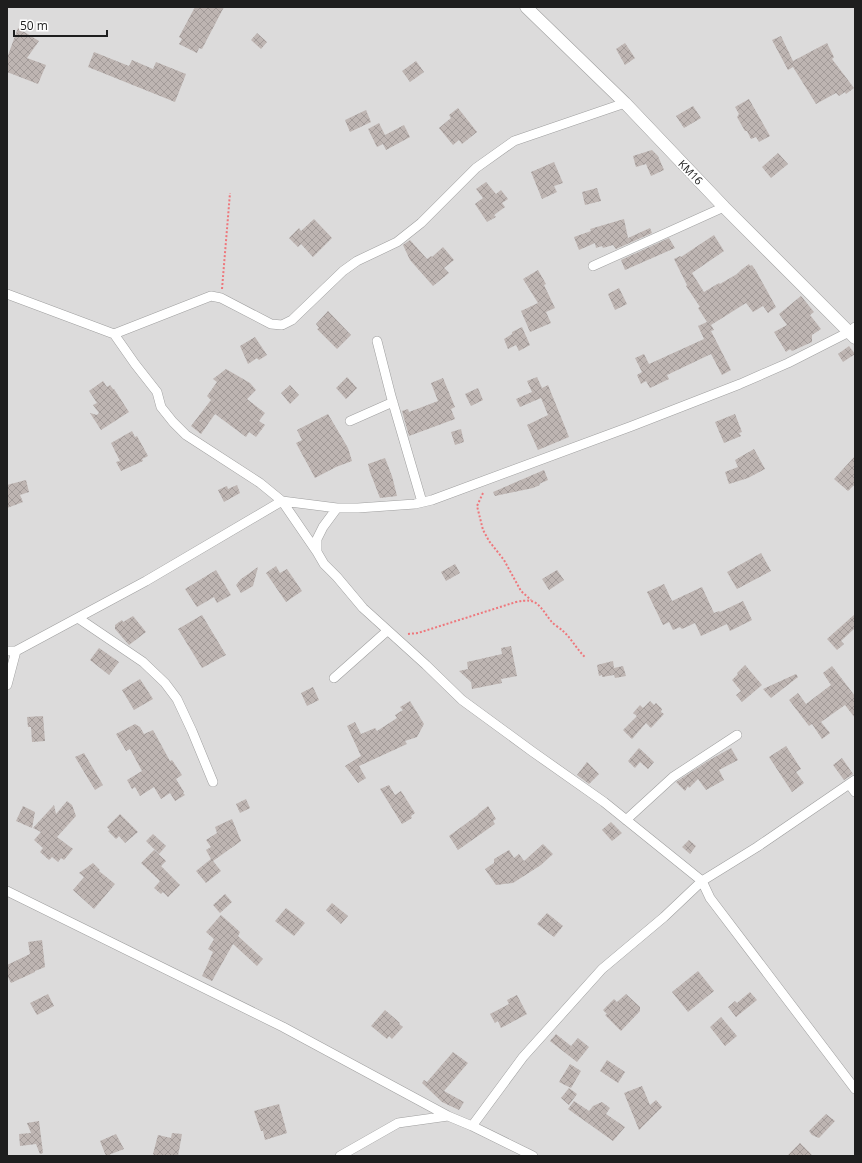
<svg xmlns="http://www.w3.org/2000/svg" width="862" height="1163" font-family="'Open Sans',sans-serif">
  <defs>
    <pattern id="building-cross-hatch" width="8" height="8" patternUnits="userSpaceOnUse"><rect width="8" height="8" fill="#beb5b2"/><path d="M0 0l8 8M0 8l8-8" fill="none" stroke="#a39b99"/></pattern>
  </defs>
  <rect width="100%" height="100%" fill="#eeeae5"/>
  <path fill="#dcdbdb" d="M7,7H855V1156H7Z"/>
  <path fill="url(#building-cross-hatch)" d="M195,7H224L202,49L199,48L197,53L179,44L182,39L179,37Z
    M18,28L39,41L27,58L46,65L38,84L7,72V58Z
    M257,33L267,42L261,49L251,40Z
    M781,36L793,61L827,43L834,57L832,59L854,88L846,94L845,92L839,96L836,93L816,104L793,67L788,70L772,40Z
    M625,43L635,58L625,65L616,49Z
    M94,52L129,66L132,60L153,69L156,62L186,74L175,102L88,67Z
    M416,61L424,72L410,82L402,71Z
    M749,99L770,136L759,142L756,137L751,139L747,131H745L737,117L739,114L735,107Z
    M693,106L701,118L684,128L676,116Z
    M458,108L477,132L462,144L459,140L453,145L439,128L451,118L449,115Z
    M366,110L371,122L350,132L345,120Z
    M379,123L385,135L404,125L410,137L386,150L383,144L377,147L368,129Z
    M652,150L658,156L664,170L651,176L646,164L636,167L633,156Z
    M778,153L788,164L771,178L762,167Z
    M554,162L563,183L554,186L557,192L542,199L531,172Z
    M486,182L496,194L501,190L508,199L502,203L505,207L494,215L496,217L487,222L475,204L483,198L476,189Z
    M597,188L601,201L585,205L582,192Z
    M314,219L332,238L313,257L301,244L298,247L289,238L299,228L301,231Z
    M624,219L628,238L650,228L652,233L616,249L613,245L603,248L602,246L596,248L595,243L579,250L574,237L591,231L590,229Z
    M714,235L724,251L692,273L704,292L719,283L720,284L737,274L741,270L749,264L750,266L752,265L756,271L776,307L768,313L763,306L753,312L746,303L711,325L714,330L711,331L731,370L722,375L711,354L667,375L669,379L650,388L646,381L641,384L637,375L642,372L635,358L644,354L649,364L704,339L698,326L707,322L698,308L700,307L686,286L687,285L674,259L680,256L681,257Z
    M669,238L675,248L625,270L621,260Z
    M410,240L427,259L431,256L432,257L443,247L454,260L444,268L449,273L433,286L410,260L403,245Z
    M538,270L546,284L544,285L555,308L546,312L551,323L530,332L521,311L538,303L523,279Z
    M619,288L627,304L615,310L608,294Z
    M801,296L814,312L810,315L821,329L812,335V342L792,351L790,349L786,352L774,332L787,325L779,314Z
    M328,311L351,335L337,349L317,329L319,328L316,324Z
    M522,327L530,345L519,351L516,345L508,349L504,339L512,334V332Z
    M255,337L267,355L259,360L257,358L248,364L240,346Z
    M849,346L855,354L843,362L838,354Z
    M226,369L250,383L256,390L247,399L265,413L259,421L265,425L256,437L249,432L246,437L215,414L201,434L191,426L211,400L207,396L217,382L213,379Z
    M347,377L357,388L346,399L336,388Z
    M537,377L542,388L548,385L569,437L538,450L527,425L548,415L541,398L520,407L516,399L532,392L527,381Z
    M443,378L455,407L451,409L455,419L409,436L402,411L408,409L409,412L438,401L431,383Z
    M103,381L107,387L110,385L113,389H114L129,412L101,430L90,413L97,415L99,413L93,405L97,403L89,391Z
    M290,385L299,395L290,404L281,393Z
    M478,388L483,400L471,406L465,394Z
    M328,414L348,448L352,461L336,467L315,478L296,443L302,440L297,430Z
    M735,414L742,432L739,433L741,436L724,443L715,422Z
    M461,429L464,442L455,445L451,432Z
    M132,431L135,437L137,436L148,456L142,459L143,461L121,471L116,462L120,461L111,443Z
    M754,449L765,469L748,478L729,484L725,472L738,467L735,460Z
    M855,456V484L848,491L834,479Z
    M385,458L392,476L397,496L380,498L370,472L368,464Z
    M544,470L548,480L539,484L540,485L533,488L495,496L493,492Z
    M26,480L29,492L20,495L23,502L7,508V485Z
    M237,485L240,493L224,502L218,490L227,486L228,489Z
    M761,553L771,571L737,589L727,572Z
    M455,564L460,573L446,581L441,572Z
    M276,566L280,573L287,569L302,591L286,602L266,573Z
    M258,567L253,586L241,593L236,585L241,579Z
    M216,570L231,595L217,603L214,597L197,607L185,589Z
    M557,570L564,580L549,590L542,579Z
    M664,584L672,601L702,587L714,613L719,611L720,612L743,601L752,620L730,631L727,624L701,636L695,623L682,629L680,627L673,630L669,622L663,625L647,592Z
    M855,614V628L841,641L844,644L837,650L827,639Z
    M202,615L226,655L202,668L178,629Z
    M133,616L146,632L129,645L115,629V625L122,620L123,622Z
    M511,646L517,676L501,679L502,683L472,689L471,682L459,671L468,669L467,662L502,654L501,648Z
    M99,648L119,662L109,675L90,660Z
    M613,661L614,668L623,666L626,676L615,678L614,675L602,677V675L599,676L597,665Z
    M745,665L762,685L742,702L736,695L741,691L732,680L738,674L737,673Z
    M832,666L855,696V718L845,705L821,722L830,733L822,739L812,724L809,726L789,700L798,693L806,704L831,685L823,673Z
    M796,674L798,677L771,698L763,689Z
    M140,679L153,699L134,710L122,690Z
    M313,687L319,700L307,706L301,693Z
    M410,701L424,724L417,737L405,741L407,744L359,766L366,778L358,783L345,766L361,756L347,726L355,722L361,734L375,728L377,731L397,718L395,715L403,710L400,707Z
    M650,701L654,705L656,703L662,709L661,712L664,714L651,728L646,723L632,739L623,730L637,716L633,713L640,705L643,708Z
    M43,716L45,741L32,742L31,727H28L27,717Z
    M135,724L140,727L144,734L153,730L170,761L172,760L182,775L176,779L184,792L183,793L185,795L175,801L170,793L161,799L154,787L140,796L135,787L132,789L127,780L142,771L130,749L126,751L116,734Z
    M786,746L801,769L796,772L804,783L792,792L769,757Z
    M639,748L654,762L648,769L640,762L635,768L628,761Z
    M731,748L738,760L719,770L724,780L706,790L698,779L689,788L688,786L685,791L676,782L708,761Z
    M84,753L103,785L95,790L75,757Z
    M842,758L853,774L844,780L833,765Z
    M587,762L599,774L589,784L577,775Z
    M389,785L395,795L401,791L415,813L411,816L412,818L402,824L380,789Z
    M246,799L250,808L240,813L236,804Z
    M67,801L72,805L76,816L57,837L73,849L64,860L61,858L58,862L52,857L49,860L40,852L43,848L34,840L41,832L33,828L54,805L56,814Z
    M23,806L35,812L32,828L16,821Z
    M488,806L496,819L493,821L495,824L458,850L449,836L479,814H478Z
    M120,814L138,832L125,843L119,836L116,839L108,831L110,830L107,827Z
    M232,819L241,841L213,861L221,871L206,883L196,871L211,859L206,850L211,847L206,840L217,833L215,827Z
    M611,822L622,833L612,841L602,830Z
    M153,834L166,846L159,854L146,841Z
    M689,840L696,846L690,854L682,847Z
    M543,844L553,854L541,865L513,883L496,885L485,869L494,863V859L509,850L514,858L519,854L524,861Z
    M154,850L166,861L161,866L180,885L168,897L163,892L161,894L154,888L160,881L141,863Z
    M93,863L100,870L99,871L115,884L94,909L73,890L84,877L79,873Z
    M225,894L232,902L220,913L213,905Z
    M332,903L348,916L341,924L326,910Z
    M286,908L305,923L294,936L275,921Z
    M547,913L563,926L554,937L537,924Z
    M221,915L240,932L238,936L263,959L257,966L233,944L212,981L202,976L213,952L208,949L214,939L206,932Z
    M42,940L45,967L35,971V972L11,983L7,975V965L30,954L28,942Z
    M698,971L714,991L688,1012L672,992Z
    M750,992L757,1000L736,1017L728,1007L735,1001L737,1003Z
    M48,994L54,1006L37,1015L30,1003Z
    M626,994L640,1007V1011L621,1031L605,1015L607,1014L603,1010L614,999L617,1002Z
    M517,995L527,1014L501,1028L498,1021L495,1023L490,1014L509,1004L507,1000Z
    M385,1010L400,1023L399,1024L403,1027L392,1039L389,1036L387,1039L371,1026Z
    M721,1017L737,1036L725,1046L710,1027Z
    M556,1034L571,1046L578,1038L589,1047L577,1062L550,1041Z
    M453,1052L468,1063L444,1091L464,1102L459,1110L442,1102L422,1083L424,1080L427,1082Z
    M607,1060L625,1072L618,1083L600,1071Z
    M570,1064L581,1071L571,1088L559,1082Z
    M642,1086L650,1105L656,1100L662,1107L639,1130L624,1093Z
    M569,1088L577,1094L569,1105L561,1098Z
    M574,1101L589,1111L593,1106L602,1102L610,1108L606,1114L625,1127L613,1141L568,1109Z
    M279,1104L287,1133L265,1140L263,1131H261L254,1111Z
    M826,1114L835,1121L819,1138L812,1135L809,1131Z
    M39,1121L43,1153L40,1154L36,1144L20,1146L19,1134L31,1133L27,1123Z
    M172,1133L182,1134L178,1156H154V1155L153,1154L158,1135L171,1138Z
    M116,1134L124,1149L106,1156L100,1141Z
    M800,1143L813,1156H787Z"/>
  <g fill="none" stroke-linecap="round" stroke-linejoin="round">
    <g stroke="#9f9f9f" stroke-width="10">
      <path id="minor" d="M593,266L724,207
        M7,294L114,334L135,364L157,392L161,407L173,422L186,435L260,483L282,501L337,508H358L415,504L432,500L632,426L740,384L788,363L849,332L855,327
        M114,334L211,296L221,298L271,324L282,325L292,320L343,271L357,261L397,242L421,223L476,168L514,141L625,103
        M377,341L391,396L422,502
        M350,421L393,402
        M337,508L323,527L317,539V552L324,564L337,577L363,608L426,665L462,700L533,752L604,802L702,881L710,898L855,1089
        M78,618L143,662L165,683L177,699L192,731L213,782
        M7,651H16L146,581L282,501L317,552
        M334,678L387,631
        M7,685L16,651
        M849,784L855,792
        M626,820L673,777L737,735
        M7,891L283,1027L448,1116L472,1126L533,1156
        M472,1126L523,1057L602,969L664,917L702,881L757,847L855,780
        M340,1156L398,1123L448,1116"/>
    </g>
    <g stroke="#9f9f9f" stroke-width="13">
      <path id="tertiary" d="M526,7L625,103L724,207L855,338"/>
    </g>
    <path stroke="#ee777c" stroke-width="2" stroke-dasharray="2 2" stroke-linecap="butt" d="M222,289L230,193
      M483,493L477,506L483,530L489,541L504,560L521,591L531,600
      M408,634L418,633L516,602C538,597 539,606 551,621C554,625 560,628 563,631C572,639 577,650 586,658"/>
    <use href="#minor" stroke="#fff" stroke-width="9"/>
    <use href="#tertiary" stroke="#fff" stroke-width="12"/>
  </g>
  <g text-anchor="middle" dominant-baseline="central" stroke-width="3.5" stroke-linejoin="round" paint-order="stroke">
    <g font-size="11" fill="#1e1e1e" stroke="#fff">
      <text transform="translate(691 172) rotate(46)">KM16</text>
    </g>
  </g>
  <rect width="862" height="1163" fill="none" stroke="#1e1e1e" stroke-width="16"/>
  <path d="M14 30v6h93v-6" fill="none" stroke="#1e1e1e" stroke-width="2"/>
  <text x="20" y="30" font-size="12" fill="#1e1e1e" stroke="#ffffff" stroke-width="3" paint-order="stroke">50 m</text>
</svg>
